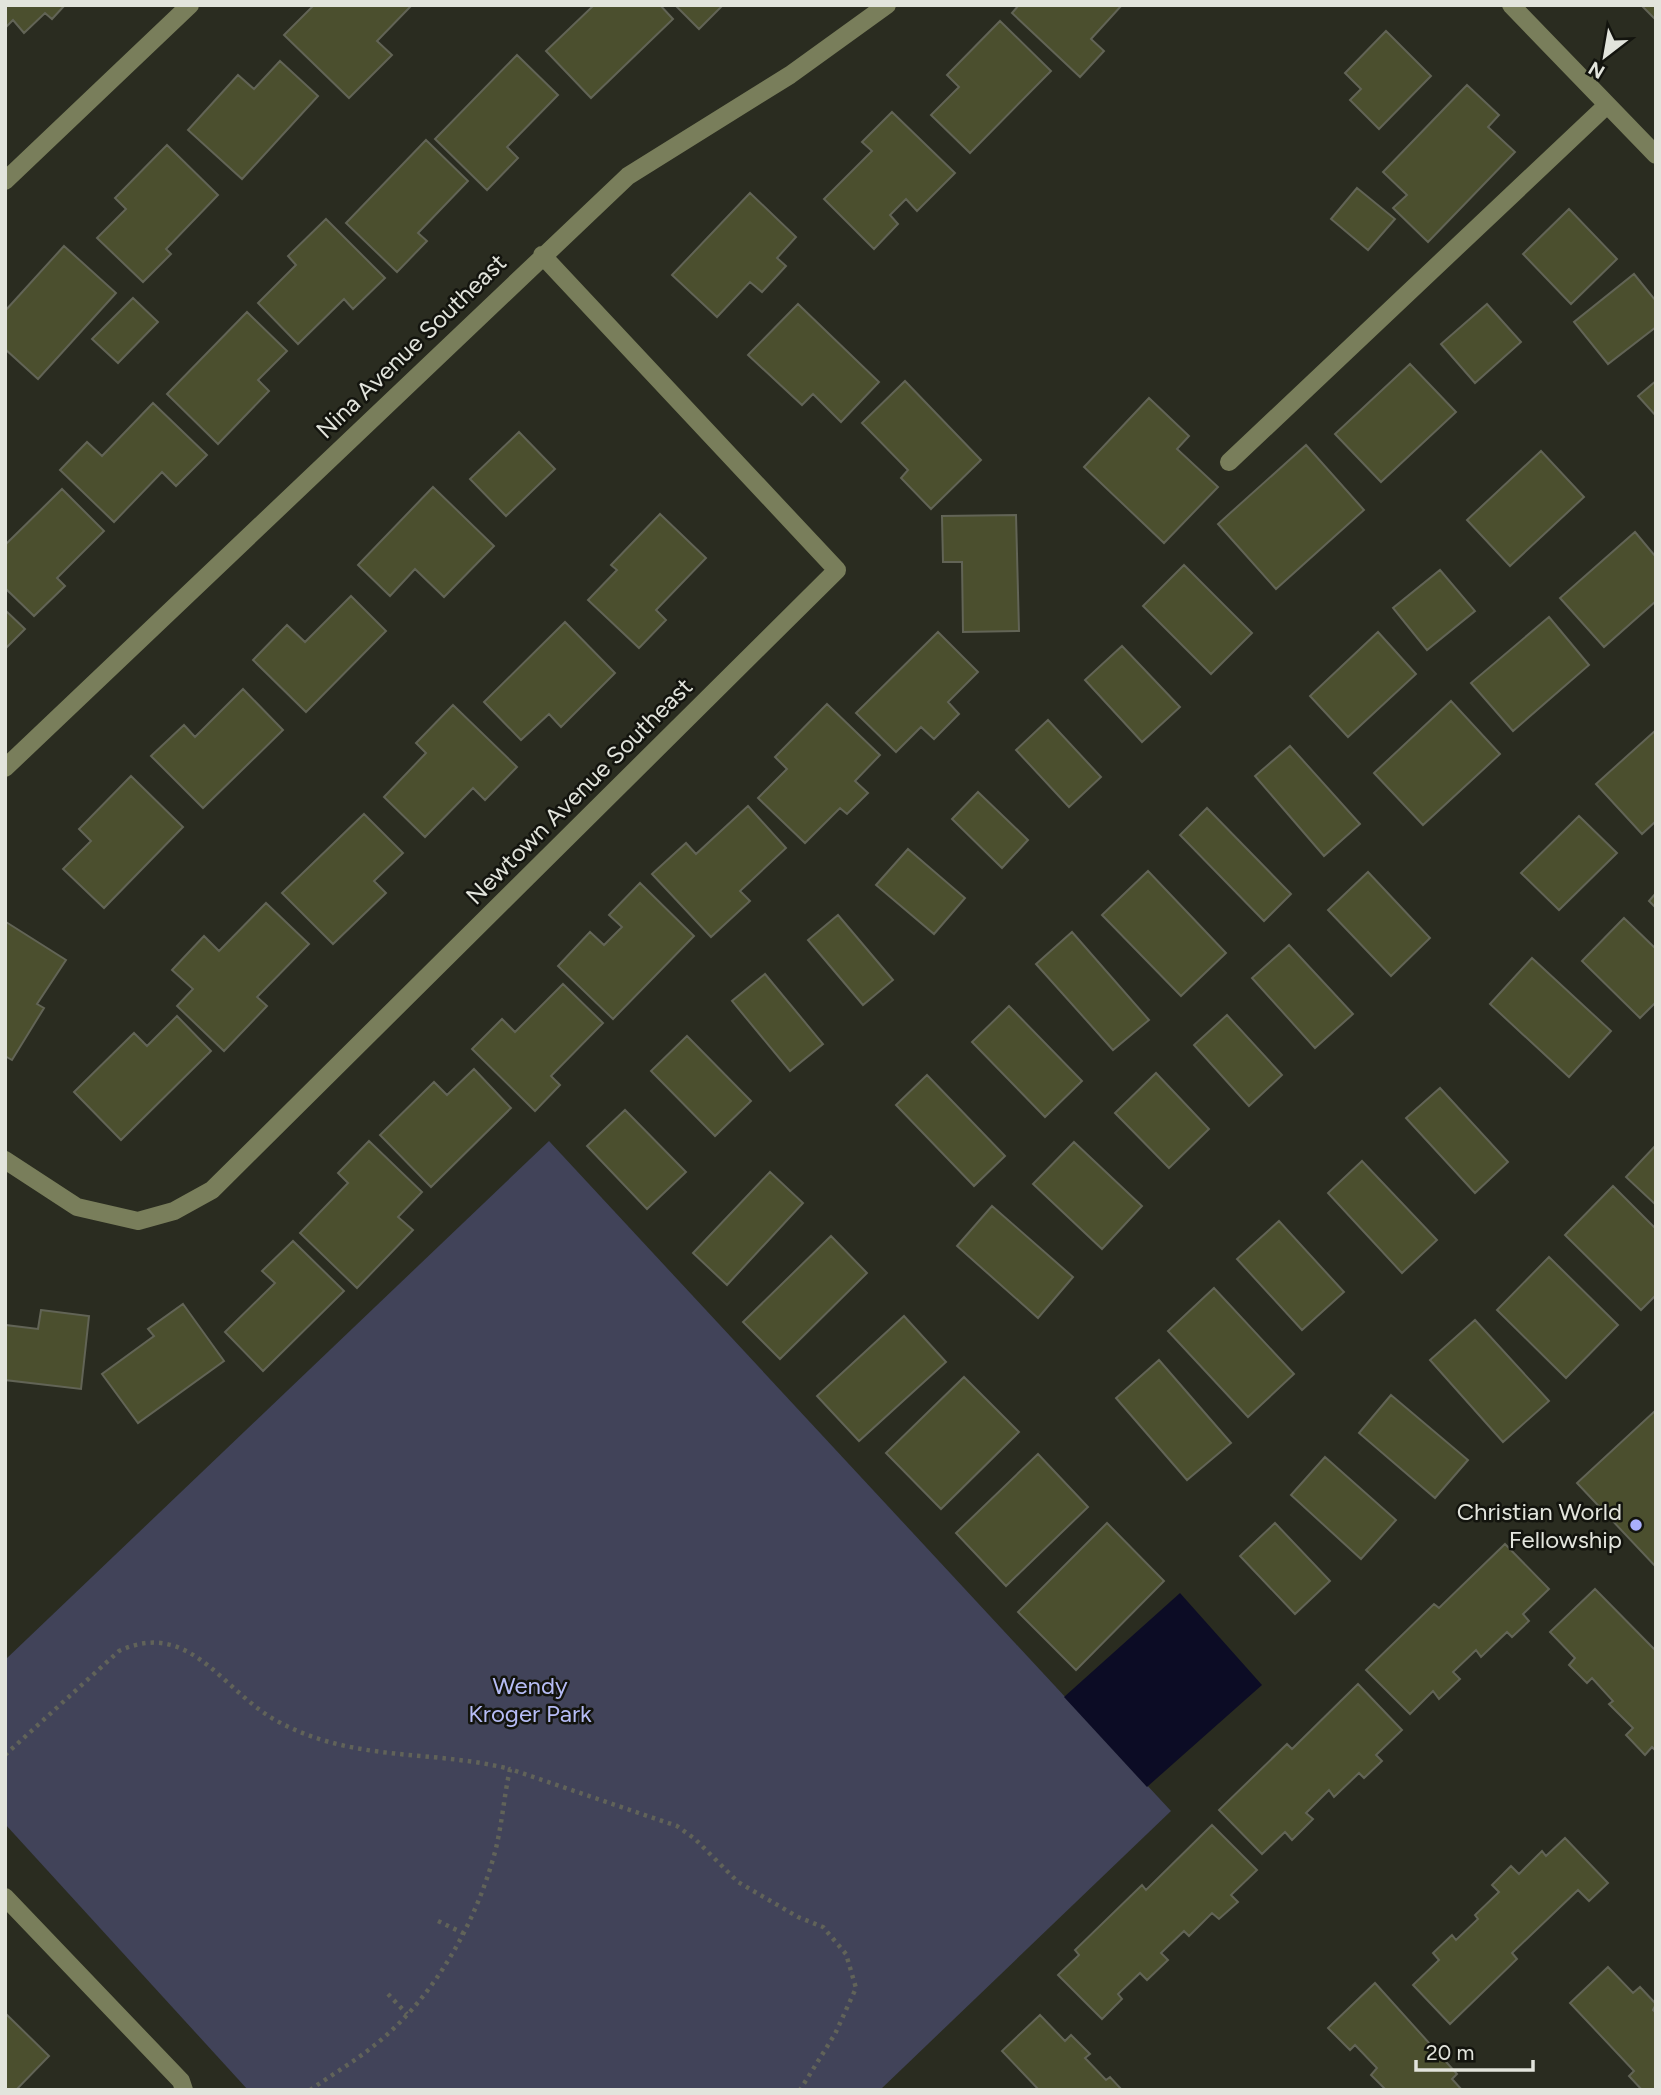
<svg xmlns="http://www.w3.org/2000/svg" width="1661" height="2095" font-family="Figtree,sans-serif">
  <rect width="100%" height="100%" fill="#2a2c20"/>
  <path fill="#414359" d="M549,1141L1171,1811L880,2090H248L5,1824V1660Z"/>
  <path fill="#0c0c25" d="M1180,1593L1262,1685L1147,1787L1064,1697Z"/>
  <path fill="#4b4f2e" stroke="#626456" stroke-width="2" d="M5,5H65L52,19L45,13L24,33L13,20L5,28Z
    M314,5H412L377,41L392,55L349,98L284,35Z
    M594,5H660L673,19L591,98L546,51Z
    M675,5H723L699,29Z
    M1019,5H1122L1091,39L1104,51L1080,77L1012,13Z
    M1641,5H1656V20Z
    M1000,21L1051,71L970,153L931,115L959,87L947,75Z
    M1386,31L1431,76L1379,129L1350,100L1361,89L1345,73Z
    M517,55L558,95L507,147L518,158L487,190L435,139Z
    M280,61L318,96L242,179L188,130L238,75L254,89Z
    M1467,85L1499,115L1488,127L1515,152L1428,242L1393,208L1407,195L1383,172Z
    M892,112L955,173L917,211L906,199L890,215L898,224L874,249L824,199L872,151L862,142Z
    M426,140L468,181L418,233L427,241L397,272L346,223Z
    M167,145L218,195L166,249L171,254L143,282L97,238L126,209L115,198Z
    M1357,188L1395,219L1368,250L1331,219Z
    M750,193L796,237L777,258L786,266L762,292L750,282L717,317L672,275Z
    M1569,209L1617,259L1571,304L1523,254Z
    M326,219L385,278L353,309L344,299L298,344L258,303L296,265L288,256Z
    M64,246L116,293L38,379L5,349V311Z
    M1634,274L1656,301V327L1608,364L1574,322Z
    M133,298L158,322L118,363L92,339Z
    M798,304L879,382L841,422L813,394L802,405L748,355Z
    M1487,304L1521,342L1475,383L1441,344Z
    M247,312L287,351L258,380L269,391L218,444L167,394Z
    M1410,364L1456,412L1381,482L1335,434Z
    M905,381L981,460L931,509L901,478L908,470L862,423Z
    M1656,381V416L1638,396Z
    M1149,398L1189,436L1177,449L1218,487L1164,543L1084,467Z
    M153,403L207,455L176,486L162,472L114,522L60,470L87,442L102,456Z
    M519,432L555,469L506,516L470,479Z
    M1306,445L1364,510L1276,589L1218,524Z
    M1541,451L1584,497L1510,566L1467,520Z
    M433,487L494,546L444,597L415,569L390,596L358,565Z
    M62,489L104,531L57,578L65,586L34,616L5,588V545Z
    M660,514L706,558L656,610L666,620L639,648L588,600L617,570L611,565Z
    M1016,515L1019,631L963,632L962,562H943L942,516Z
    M1635,532L1656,557V601L1604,647L1560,598Z
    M1184,565L1252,633L1211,674L1143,606Z
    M1440,570L1475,611L1427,650L1393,608Z
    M351,596L386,631L306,712L253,660L287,625L305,642Z
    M5,610L25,629L5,649Z
    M1549,617L1589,665L1513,731L1471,683Z
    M565,622L615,673L561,727L549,714L521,740L484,702Z
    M938,632L978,672L948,702L959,714L934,739L921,727L896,752L856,713Z
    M1378,632L1416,674L1348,737L1310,696Z
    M1122,646L1180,707L1142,742L1085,680Z
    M243,689L283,730L203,808L151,756L184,725L195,737Z
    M1451,701L1500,754L1423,825L1374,773Z
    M827,704L880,755L855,781L868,793L847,814L840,808L805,843L758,798L787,769L775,757Z
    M453,705L517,767L485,800L473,788L425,837L384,797L426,753L416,743Z
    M1048,720L1101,777L1069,807L1016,750Z
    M1656,730V821L1642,834L1596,784Z
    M1290,746L1360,824L1324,856L1255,776Z
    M131,776L183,827L104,908L63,869L91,841L79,829Z
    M978,792L1028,840L1002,868L952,819Z
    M748,806L786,848L740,891L750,901L711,937L652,874L686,843L696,854Z
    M1207,808L1291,894L1264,921L1180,835Z
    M364,814L403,853L374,881L386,893L333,944L282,893Z
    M1579,816L1617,853L1559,910L1521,873Z
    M908,849L965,898L934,934L876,885Z
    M1148,871L1226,953L1181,996L1102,915Z
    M1368,872L1430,938L1391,976L1328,910Z
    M640,883L694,936L613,1019L558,966L590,932L604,945L622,927L609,915Z
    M1656,893V908L1649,901Z
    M266,903L309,944L257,997L267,1006L224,1051L177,1006L193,989L172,970L204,936L219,951Z
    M838,915L893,980L863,1005L808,940Z
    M1624,918L1656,949V1002L1640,1018L1582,961Z
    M6,922L66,960L37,1004L44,1008L12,1060L5,1056Z
    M1072,932L1149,1020L1113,1050L1036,964Z
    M1289,945L1353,1014L1315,1048L1252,978Z
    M1532,958L1611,1031L1569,1077L1490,1004Z
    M765,974L823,1044L790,1071L732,1001Z
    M563,984L603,1023L551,1076L560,1085L535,1111L472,1049L502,1019L515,1032Z
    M1009,1006L1082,1081L1045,1117L972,1042Z
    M1227,1015L1282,1075L1249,1106L1194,1045Z
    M177,1016L211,1051L121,1140L74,1092L134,1033L147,1046Z
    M687,1036L751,1101L715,1136L651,1071Z
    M474,1069L511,1108L431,1187L380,1135L434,1082L447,1095Z
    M1156,1073L1209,1129L1169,1168L1115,1113Z
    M927,1075L1005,1156L974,1186L896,1105Z
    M1440,1088L1508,1162L1475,1193L1406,1118Z
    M625,1110L686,1172L647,1209L587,1146Z
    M369,1141L422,1192L398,1217L413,1230L357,1288L300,1233L348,1183L338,1173Z
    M1074,1142L1142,1206L1102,1249L1033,1184Z
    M1656,1145V1205L1626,1177Z
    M1362,1161L1437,1240L1402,1273L1328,1193Z
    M770,1172L803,1203L727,1285L693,1253Z
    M1613,1186L1656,1229V1295L1641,1310L1565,1235Z
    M992,1206L1073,1277L1038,1318L957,1246Z
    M1279,1221L1344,1292L1302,1330L1237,1259Z
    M831,1236L867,1273L780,1359L743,1322Z
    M293,1241L344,1291L263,1371L225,1332L275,1283L262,1271Z
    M1549,1257L1618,1325L1566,1378L1497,1310Z
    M1214,1288L1294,1374L1248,1417L1168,1331Z
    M183,1304L224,1361L138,1423L102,1374L154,1336L148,1329Z
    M41,1310L89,1316L81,1389L5,1380V1325L38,1329Z
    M904,1316L946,1362L859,1441L817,1396Z
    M1475,1320L1549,1401L1503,1442L1430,1360Z
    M1159,1360L1231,1443L1187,1480L1116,1398Z
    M964,1377L1019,1432L941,1509L886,1453Z
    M1391,1395L1468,1460L1435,1498L1359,1433Z
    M1656,1410V1567L1577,1483Z
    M1038,1454L1088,1507L1006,1586L956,1533Z
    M1325,1457L1396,1520L1361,1559L1291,1495Z
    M1107,1523L1164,1581L1076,1670L1018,1612Z
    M1275,1523L1330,1581L1295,1614L1240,1556Z
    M1505,1544L1549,1589L1523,1614L1529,1621L1512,1637L1507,1632L1481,1657L1476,1650L1453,1672L1460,1679L1439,1699L1433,1691L1410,1714L1366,1670L1434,1604L1439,1608Z
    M1595,1589L1656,1651V1751L1652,1747L1645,1755L1626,1735L1633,1728L1609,1704L1613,1701L1592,1678L1587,1683L1569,1665L1575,1658L1550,1632Z
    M1358,1684L1402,1730L1376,1755L1382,1761L1364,1778L1359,1773L1334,1797L1329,1790L1306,1813L1313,1819L1292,1840L1285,1832L1262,1854L1219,1810L1287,1744L1292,1749Z
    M1212,1825L1257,1870L1231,1895L1238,1902L1219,1919L1212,1913L1189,1936L1184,1931L1161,1953L1168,1960L1147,1980L1140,1973L1118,1994L1122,1999L1102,2019L1058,1975L1079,1955L1075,1950L1142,1885L1146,1890Z
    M1565,1838L1608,1883L1589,1901L1578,1890L1512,1953L1517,1959L1450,2024L1413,1985L1439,1960L1433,1953L1452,1935L1456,1940L1478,1919L1475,1915L1499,1892L1492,1885L1511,1866L1519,1874L1542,1851L1546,1856Z
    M1608,1967L1633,1993L1640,1987L1656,2004L1653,2010L1656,2013V2090H1642L1629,2076L1634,2071L1570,2003Z
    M1375,1983L1457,2074L1452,2079L1462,2090H1386L1371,2075L1377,2068L1355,2045L1350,2050L1328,2028Z
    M5,2013L49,2056L16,2090H5Z
    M1040,2015L1065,2041L1071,2035L1090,2054L1085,2058L1106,2080L1110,2077L1122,2090H1039L1002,2051Z"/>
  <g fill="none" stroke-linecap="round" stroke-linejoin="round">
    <path stroke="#616359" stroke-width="4.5" stroke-dasharray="3.5 5" stroke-linecap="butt" d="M5,1755L119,1651C190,1618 222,1691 277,1721C354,1763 430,1749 510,1769
      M438,1921L463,1933
      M388,1994L407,2014
      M310,2090C330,2076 352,2063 371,2048C432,2001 475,1926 495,1852C502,1825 504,1796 510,1769L677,1826L695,1839L738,1882L798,1917L823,1927L846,1954L856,1988L835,2034L800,2090"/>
    <path stroke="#797e5b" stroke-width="18" d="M1511,5L1656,155
      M5,181L190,5
      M1229,462L1607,105
      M5,768L628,176L790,75L887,5
      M5,1160L77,1207L138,1221L174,1211L212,1190L837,570L542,255
      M5,1897L181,2081L184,2090"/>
  </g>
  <circle fill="#a9b0fc" stroke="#13140e" stroke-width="2.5" cx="1636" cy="1525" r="7"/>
  <g text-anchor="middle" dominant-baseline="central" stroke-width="5" stroke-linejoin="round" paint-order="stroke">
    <g font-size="24" fill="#e2e4dc" stroke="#13140e">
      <text transform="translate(411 346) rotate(-44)">Nina Avenue Southeast</text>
      <text transform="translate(579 791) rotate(-45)">Newtown Avenue Southeast</text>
    </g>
    <g font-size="24" fill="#e2e4dc" stroke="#13140e" text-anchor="end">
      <text x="1622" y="1511">Christian World<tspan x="1622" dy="28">Fellowship</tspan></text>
    </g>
    <g font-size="24" fill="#b6bcf5" stroke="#13140e">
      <text x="530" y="1685">Wendy<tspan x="530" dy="28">Kroger Park</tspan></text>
    </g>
  </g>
  <rect width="1661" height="2095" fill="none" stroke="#e2e4dc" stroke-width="14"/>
  <g transform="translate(1605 56) rotate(211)" stroke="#13140e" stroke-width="5" paint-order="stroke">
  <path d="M0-5L12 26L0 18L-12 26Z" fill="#e2e4dc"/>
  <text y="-10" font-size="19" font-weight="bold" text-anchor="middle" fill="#e2e4dc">N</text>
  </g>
  <path d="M1416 2060v10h117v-10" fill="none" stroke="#e2e4dc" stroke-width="3.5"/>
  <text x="1426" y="2060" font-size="21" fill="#e2e4dc" stroke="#13140e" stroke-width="5" paint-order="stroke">20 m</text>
</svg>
